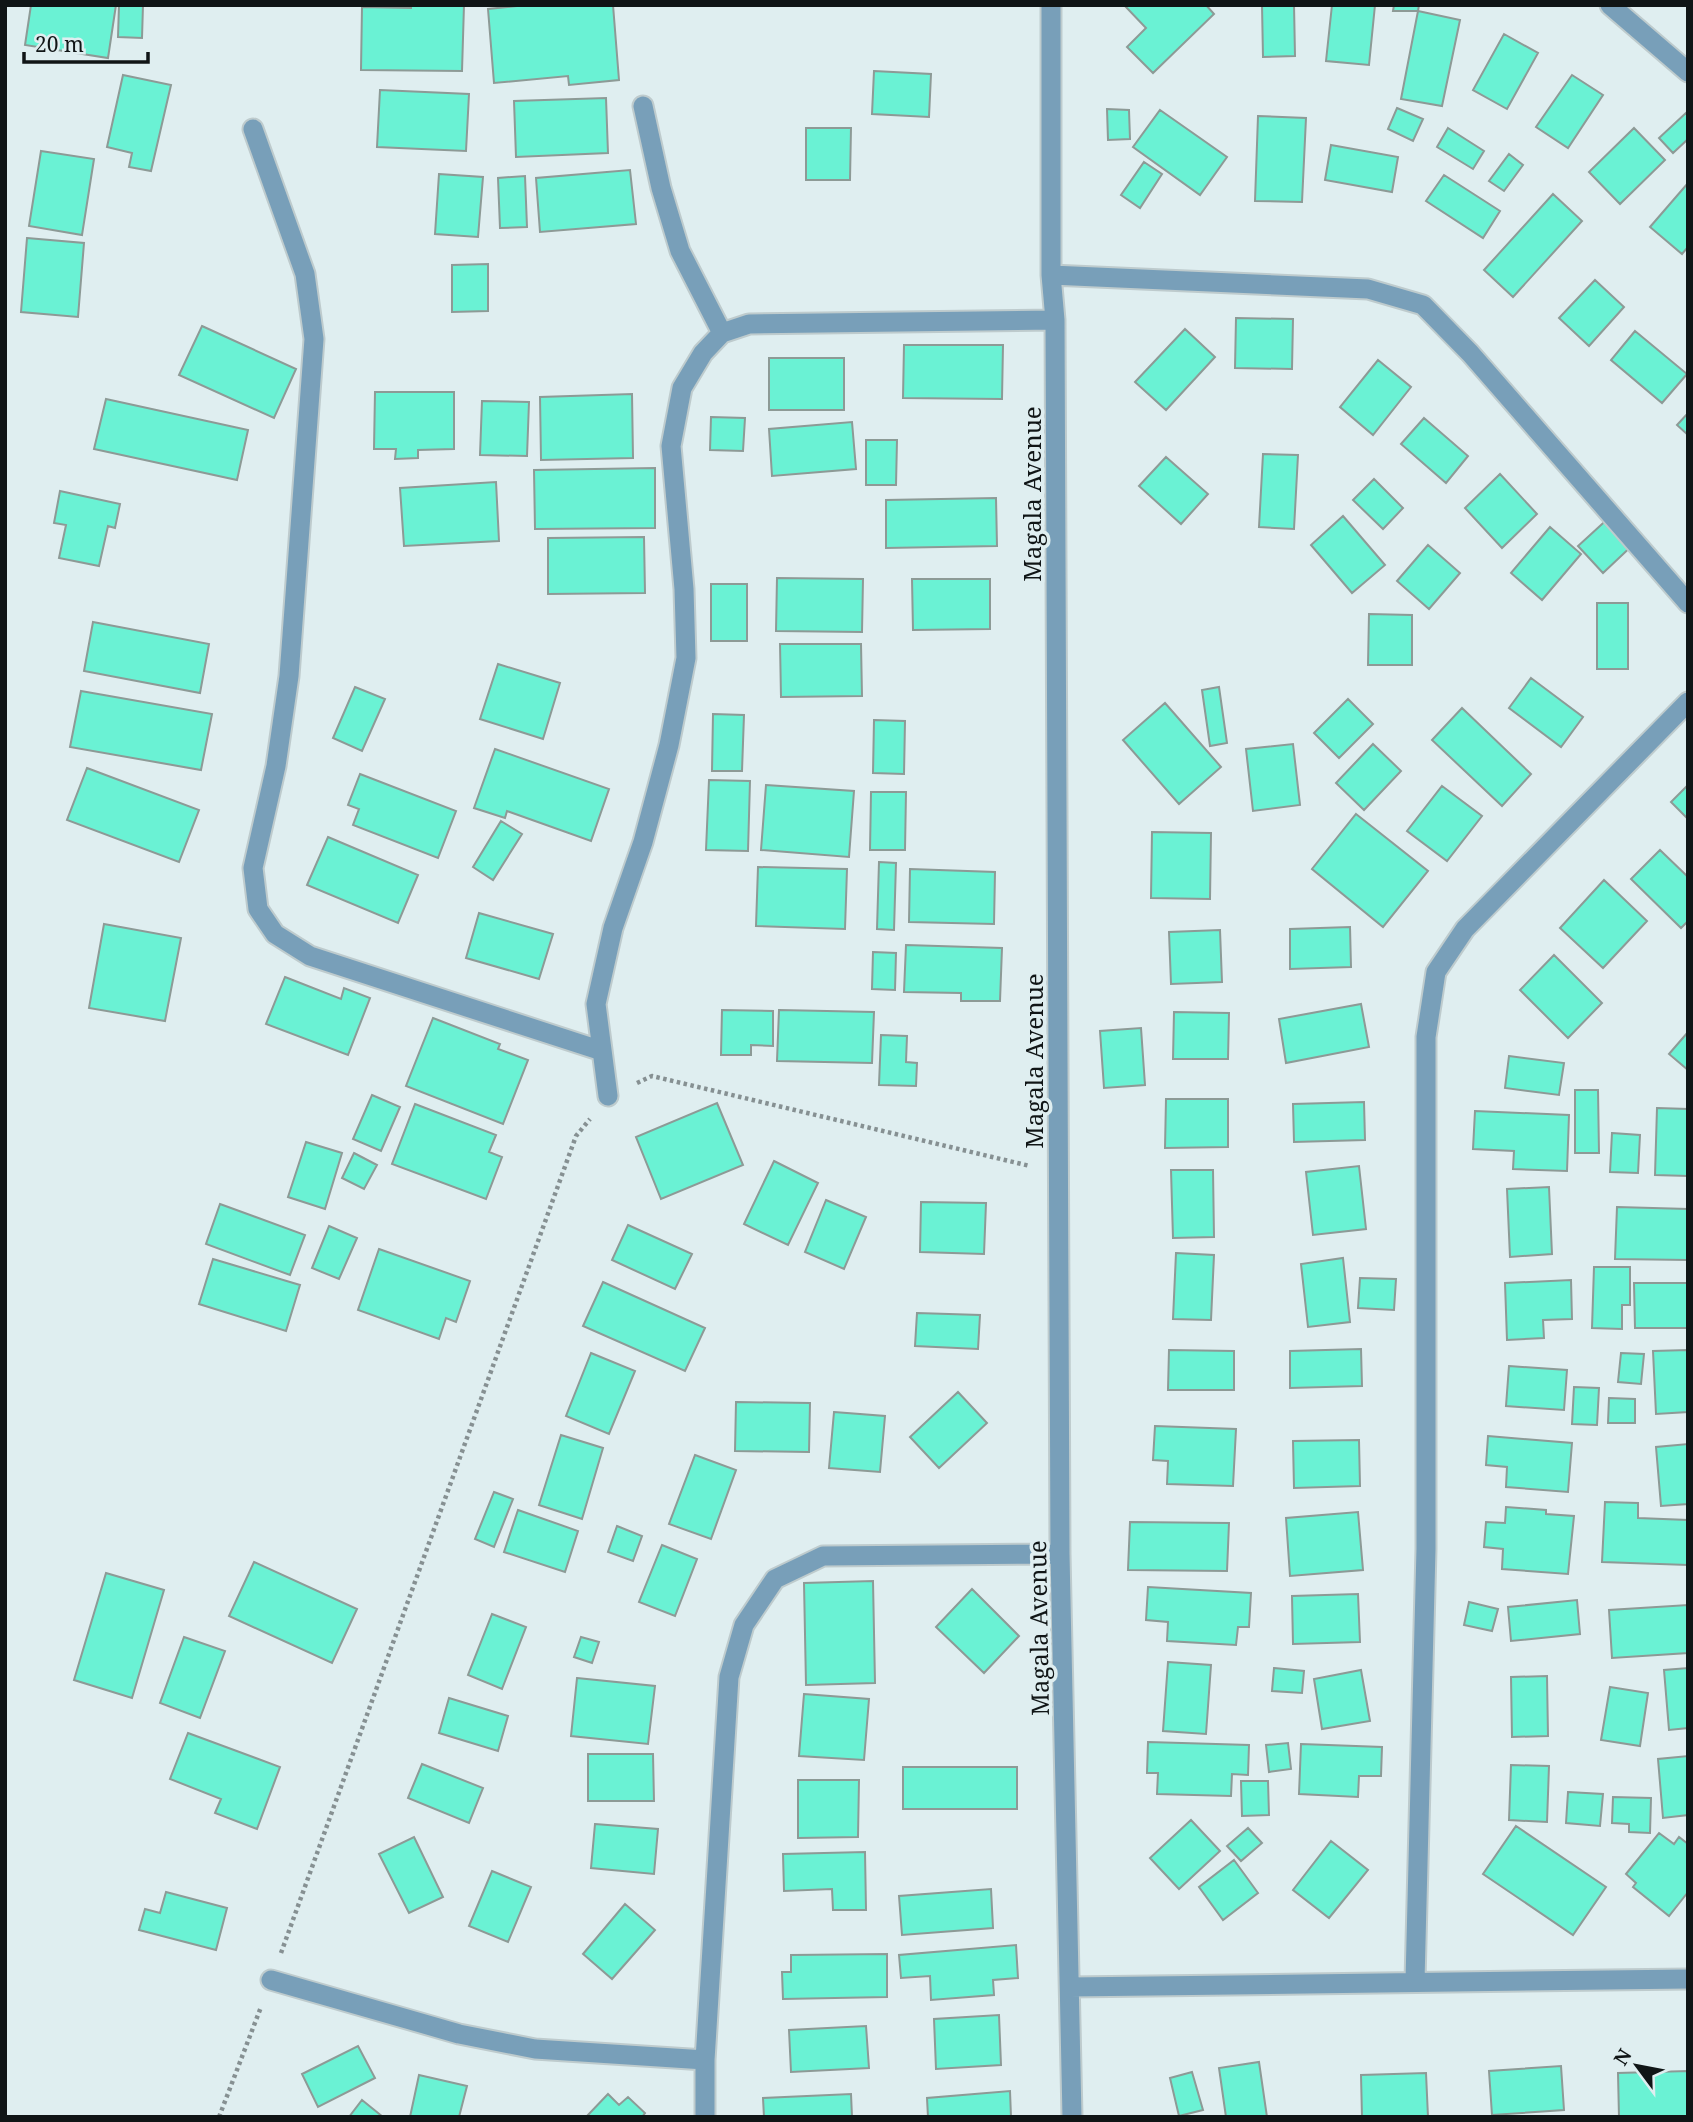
<svg xmlns="http://www.w3.org/2000/svg" width="1693" height="2122" font-family="'Noto Serif',serif">
  <rect width="100%" height="100%" fill="#dfeef0"/>
  <path fill="#6af2d4" stroke="#8d9a96" stroke-width="2" d="M31,5H116L108,58L25,45Z
    M119,5H143L142,38L118,37Z
    M411,5H464L462,71L361,70L362,7L411,8Z
    M526,5H613L619,80L569,85L568,76L494,83L488,9Z
    M1124,5H1206L1214,14L1153,73L1127,47L1146,28Z
    M1262,5H1294L1295,56L1263,57Z
    M1332,5H1375L1369,65L1326,61Z
    M1394,5H1419L1418,11H1393Z
    M1418,11L1460,20L1442,106L1401,99Z
    M1504,34L1538,53L1507,109L1473,90Z
    M874,71L931,74L929,117L872,114Z
    M123,75L171,85L151,171L129,167L132,153L107,147Z
    M1572,75L1603,95L1568,148L1536,127Z
    M380,90L469,94L466,151L377,147Z
    M606,98L608,153L516,157L514,101Z
    M1397,108L1423,119L1413,141L1388,129Z
    M1107,109L1129,110L1130,139L1108,140Z
    M1160,110L1227,157L1200,195L1133,147Z
    M1687,112L1688,139L1673,153L1659,138Z
    M1258,116L1306,118L1302,202L1255,201Z
    M806,128H851L850,180H806Z
    M1448,128L1484,151L1473,169L1437,147Z
    M1634,128L1665,160L1620,204L1589,172Z
    M1331,145L1398,157L1392,192L1325,180Z
    M41,151L94,159L82,235L29,226Z
    M1509,154L1523,165L1504,191L1489,181Z
    M1144,162L1162,174L1140,208L1121,195Z
    M630,170L636,224L540,232L536,178Z
    M439,174L483,177L478,237L435,234Z
    M1444,175L1500,211L1483,238L1426,201Z
    M525,176L527,227L500,228L498,178Z
    M1688,183V247L1682,254L1650,227Z
    M1553,194L1582,221L1513,297L1484,270Z
    M27,238L84,243L78,317L21,312Z
    M488,264V311L452,312V265Z
    M1595,280L1624,307L1589,346L1559,318Z
    M1236,318L1293,319L1292,369L1235,368Z
    M202,326L296,369L274,418L179,375Z
    M1185,329L1215,357L1166,410L1135,382Z
    M1635,331L1687,374L1662,403L1611,360Z
    M904,345H1003L1002,399L903,398Z
    M769,358H844V410H769Z
    M1378,360L1411,387L1373,435L1340,407Z
    M375,392H454V449L418,450V458L395,459L396,449H374Z
    M632,394L633,458L541,460L540,397Z
    M106,399L248,430L237,480L94,449Z
    M482,401L529,402L527,456L480,455Z
    M1688,413V435L1677,425Z
    M711,417L745,418L743,451L710,450Z
    M1424,418L1468,456L1446,483L1401,444Z
    M852,422L856,469L772,476L769,429Z
    M866,440H897L896,485H866Z
    M1263,454L1298,455L1294,529L1259,527Z
    M1166,457L1208,494L1181,524L1139,486Z
    M655,468V528L535,529L534,470Z
    M1500,474L1537,514L1502,548L1465,508Z
    M1374,479L1403,508L1383,529L1353,500Z
    M496,482L499,541L404,546L400,488Z
    M60,491L120,504L115,528L108,526L99,566L59,558L66,525L54,523Z
    M996,498L997,546L886,548V500Z
    M1612,515L1637,541L1603,573L1578,546Z
    M1343,516L1385,565L1352,593L1311,545Z
    M1550,527L1581,554L1542,600L1511,573Z
    M644,537L645,593L548,594V538Z
    M1428,545L1460,573L1429,609L1397,581Z
    M777,578L863,579L862,632L776,631Z
    M912,579H990V629L913,630Z
    M711,584H747V641H711Z
    M1597,603H1628V669H1597Z
    M1369,614L1412,615V665H1368Z
    M93,622L209,644L200,693L84,671Z
    M780,644H861L862,696L781,697Z
    M498,664L560,683L543,739L480,719Z
    M1531,678L1583,717L1561,747L1509,708Z
    M355,687L385,699L362,751L333,738Z
    M1219,687L1227,743L1210,746L1202,690Z
    M81,691L212,714L201,770L70,747Z
    M1348,699L1373,724L1339,758L1314,733Z
    M1165,703L1221,767L1179,804L1123,740Z
    M1462,708L1531,774L1502,806L1432,740Z
    M713,714L744,715L742,771H712Z
    M874,720L905,721L904,774L873,773Z
    M1293,744L1300,805L1253,811L1246,749Z
    M1373,744L1401,771L1364,810L1336,783Z
    M495,749L609,789L591,841L507,811L505,818L474,808Z
    M87,768L199,810L179,862L67,820Z
    M360,774L456,811L438,858L353,825L359,809L348,805Z
    M709,780L750,781L748,851L706,850Z
    M766,785L854,791L849,857L761,850Z
    M1688,785V819L1671,802Z
    M1442,786L1482,816L1447,861L1407,831Z
    M871,792H906L905,850H870Z
    M1356,814L1428,871L1383,927L1312,869Z
    M501,821L522,834L493,880L473,867Z
    M1152,832L1211,833L1210,899L1151,898Z
    M328,837L418,875L398,923L307,885Z
    M1660,850L1688,877V921L1681,928L1631,879Z
    M879,862L896,863L894,930L877,929Z
    M758,867L847,869L845,929L756,926Z
    M910,869L995,872L994,924L909,922Z
    M1604,880L1647,921L1603,968L1560,928Z
    M479,913L553,934L539,979L466,958Z
    M104,924L181,938L165,1021L89,1008Z
    M1350,927L1351,967L1290,969V929Z
    M1220,930L1222,982L1171,984L1169,932Z
    M906,945L1002,948L1000,1001H961V993L904,992Z
    M873,952L896,953L895,990L872,989Z
    M1554,955L1602,1003L1568,1038L1520,990Z
    M285,977L341,999L344,988L370,998L348,1055L266,1024Z
    M1361,1004L1369,1047L1286,1063L1279,1019Z
    M722,1010L773,1011V1046L751,1045V1055H721Z
    M779,1010L874,1012L872,1063L777,1061Z
    M1174,1012L1229,1013L1228,1059H1173Z
    M433,1018L500,1044L498,1049L528,1060L503,1124L406,1086Z
    M1141,1028L1145,1085L1104,1088L1100,1031Z
    M1688,1032V1070L1669,1054Z
    M881,1035L907,1036L906,1062L917,1063L916,1086L879,1085Z
    M1509,1056L1564,1063L1559,1095L1505,1088Z
    M1575,1090H1598L1599,1153H1575Z
    M372,1095L400,1107L381,1151L353,1139Z
    M1166,1099H1228V1147L1165,1148Z
    M1364,1102L1365,1140L1294,1142L1293,1104Z
    M717,1103L743,1165L661,1199L636,1137Z
    M415,1104L496,1135L489,1152L502,1157L486,1199L392,1164Z
    M1657,1108L1688,1109V1176L1655,1175Z
    M1475,1111L1569,1115L1567,1171L1513,1169L1514,1151L1473,1149Z
    M1612,1133L1640,1135L1638,1173L1610,1172Z
    M306,1142L342,1153L325,1209L288,1197Z
    M354,1153L377,1165L364,1189L342,1178Z
    M774,1161L818,1183L788,1245L744,1224Z
    M1359,1166L1366,1229L1313,1235L1306,1172Z
    M1171,1170H1213L1214,1237L1173,1238Z
    M1549,1187L1552,1254L1510,1257L1507,1189Z
    M826,1200L866,1217L844,1269L805,1252Z
    M921,1202L986,1203L984,1254L920,1252Z
    M220,1204L305,1235L290,1275L206,1244Z
    M1617,1207L1688,1209V1260L1615,1259Z
    M628,1225L692,1254L675,1289L612,1260Z
    M329,1226L357,1238L339,1279L312,1268Z
    M379,1249L470,1281L456,1322L446,1318L439,1339L358,1310Z
    M1176,1253L1214,1255L1211,1320L1173,1319Z
    M1343,1258L1350,1322L1308,1327L1301,1264Z
    M213,1259L300,1285L286,1331L199,1304Z
    M1594,1267H1630V1305H1622V1329L1592,1328Z
    M1360,1278L1396,1279L1394,1310L1358,1308Z
    M1571,1280L1572,1319L1543,1320L1544,1338L1507,1340L1505,1283Z
    M603,1282L705,1328L685,1371L583,1326Z
    M1634,1283H1688V1328H1635Z
    M917,1313L980,1315L978,1349L915,1346Z
    M1361,1349L1362,1386L1290,1388V1351Z
    M1169,1350L1234,1351V1390H1168Z
    M1688,1350V1412L1656,1414L1653,1351Z
    M591,1353L635,1371L609,1434L566,1416Z
    M1621,1353L1644,1354L1641,1384L1618,1382Z
    M1509,1366L1567,1370L1564,1410L1506,1406Z
    M1574,1387L1599,1388L1597,1425L1572,1424Z
    M958,1392L987,1423L939,1468L910,1437Z
    M1609,1398L1635,1399V1423H1608Z
    M736,1402L810,1403L809,1452L735,1451Z
    M834,1412L885,1416L880,1472L829,1468Z
    M1155,1426L1236,1429L1233,1486L1167,1484L1168,1461L1153,1460Z
    M561,1435L603,1448L582,1519L539,1505Z
    M1488,1436L1572,1443L1568,1492L1506,1487L1507,1467L1486,1465Z
    M1359,1440L1360,1486L1294,1488L1293,1441Z
    M1688,1444V1504L1661,1506L1656,1447Z
    M695,1455L736,1470L711,1539L669,1524Z
    M494,1492L513,1499L494,1547L475,1539Z
    M1605,1502L1638,1503V1518L1688,1520V1565L1602,1562Z
    M1506,1507L1546,1510V1514L1574,1516L1568,1574L1502,1569L1503,1549L1484,1547L1486,1522L1505,1523Z
    M518,1510L578,1531L565,1572L504,1552Z
    M1358,1512L1363,1570L1290,1576L1286,1518Z
    M1130,1522L1229,1523L1227,1571L1128,1570Z
    M617,1526L642,1536L633,1561L608,1552Z
    M662,1545L697,1559L675,1616L639,1602Z
    M254,1562L357,1609L332,1663L229,1616Z
    M106,1573L164,1590L132,1698L74,1680Z
    M873,1581L875,1683L806,1685L804,1583Z
    M1148,1587L1251,1593L1249,1627H1238L1236,1645L1167,1641L1168,1622L1146,1620Z
    M972,1589L1019,1636L984,1673L936,1627Z
    M1358,1594L1360,1642L1293,1644L1292,1596Z
    M1577,1600L1580,1634L1511,1641L1508,1607Z
    M1469,1602L1498,1609L1492,1631L1464,1625Z
    M1688,1605V1653L1612,1658L1609,1610Z
    M492,1614L526,1627L502,1689L468,1675Z
    M184,1637L225,1651L200,1718L160,1703Z
    M581,1637L599,1642L592,1663L574,1657Z
    M1168,1662L1211,1665L1206,1734L1163,1731Z
    M1274,1668L1304,1671L1302,1693L1272,1691Z
    M1688,1668V1728L1669,1730L1664,1670Z
    M1361,1670L1370,1721L1322,1729L1314,1679Z
    M1547,1676L1548,1736L1512,1737L1511,1677Z
    M577,1678L655,1686L648,1744L571,1736Z
    M1610,1687L1648,1693L1640,1746L1601,1740Z
    M804,1694L869,1699L864,1760L799,1756Z
    M449,1698L508,1716L498,1751L439,1733Z
    M188,1733L280,1767L257,1829L215,1813L221,1799L170,1779Z
    M1148,1742L1249,1745L1248,1775L1232,1774L1231,1796L1157,1794L1158,1773H1147Z
    M1288,1743L1291,1769L1269,1772L1266,1745Z
    M1301,1744L1382,1747L1381,1776H1359L1358,1797L1299,1794Z
    M588,1754H653L654,1801H588Z
    M1688,1756V1815L1663,1818L1658,1759Z
    M422,1764L483,1788L469,1823L408,1798Z
    M1511,1765L1549,1766L1547,1822L1509,1820Z
    M903,1767H1017V1809H903Z
    M798,1780H859L858,1837L798,1838Z
    M1241,1781H1268L1269,1815L1242,1816Z
    M1568,1792L1603,1794L1600,1826L1566,1823Z
    M1613,1797L1651,1798L1650,1833L1629,1832V1824L1612,1823Z
    M1191,1820L1220,1851L1179,1889L1150,1858Z
    M595,1824L658,1829L654,1874L591,1868Z
    M1516,1826L1606,1887L1573,1935L1483,1874Z
    M1248,1828L1262,1843L1241,1861L1227,1846Z
    M1659,1833L1674,1844L1679,1837L1688,1844V1892L1669,1916L1633,1887L1636,1883L1626,1874Z
    M414,1837L443,1897L409,1913L379,1854Z
    M1331,1841L1368,1870L1329,1918L1293,1890Z
    M865,1852L866,1910H833L832,1889L784,1891L783,1854Z
    M1234,1860L1258,1893L1223,1920L1199,1887Z
    M492,1871L531,1887L508,1942L469,1926Z
    M991,1889L993,1928L902,1935L899,1896Z
    M166,1892L227,1908L216,1950L139,1930L145,1909L160,1913Z
    M625,1904L655,1930L612,1979L583,1954Z
    M1016,1945L1018,1978L993,1980L994,1995L931,2000L930,1976L901,1978L899,1955Z
    M887,1954V1997L783,1999L782,1972H791V1955Z
    M999,2015L1001,2065L936,2069L934,2019Z
    M866,2026L869,2068L791,2072L789,2030Z
    M358,2046L375,2078L318,2107L302,2074Z
    M1259,2062L1267,2117H1226L1219,2068Z
    M1561,2066L1564,2110L1492,2115L1489,2071Z
    M1688,2071V2117H1619L1618,2073Z
    M1192,2072L1203,2110L1179,2116L1170,2078Z
    M1426,2073L1428,2117H1362L1361,2075Z
    M419,2075L467,2086L459,2117H410Z
    M1010,2091L1011,2117H928L927,2098Z
    M608,2094L619,2105L628,2097L645,2113L642,2117H586Z
    M851,2094L852,2117H764L763,2098Z
    M362,2100L383,2117H349Z"/>
  <g fill="none" stroke-linecap="round" stroke-linejoin="round">
    <g stroke="#becbcd" stroke-width="23">
      <path id="minor" d="M1051,5V275L1055,320L1060,1554L1072,2117
        M1610,5L1688,72
        M643,106L661,188L680,251L722,333
        M253,129L305,274L314,339L289,676L276,766L253,868L258,909L275,934L310,956L602,1051
        M1051,275L1368,289L1423,305L1470,353L1688,603
        M608,1096L596,1004L613,928L643,842L669,745L686,658L684,589L671,446L682,388L703,353L722,333L749,324L1055,320
        M271,1980L459,2034L535,2049L705,2060
        M1415,1981L1426,1549V1037L1436,972L1465,929L1688,702
        M1070,1987L1688,1979
        M705,2117V2060L729,1677L744,1625L775,1579L823,1556L1060,1554"/>
    </g>
    <path stroke="#869092" stroke-width="4.5" stroke-dasharray="3.5 3.5" stroke-linecap="butt" d="M637,1083L652,1076L1030,1166
      M281,1953L576,1136L590,1119
      M219,2117L261,2007"/>
    <use href="#minor" stroke="#789fb9" stroke-width="19"/>
  </g>
  <g text-anchor="middle" dominant-baseline="central" stroke-width="7" stroke-linejoin="round" paint-order="stroke">
    <g font-size="24" fill="#101516" stroke="#dfeef0">
      <text transform="translate(1031 494) rotate(-90)">Magala Avenue</text>
      <text transform="translate(1033 1061) rotate(-90)">Magala Avenue</text>
      <text transform="translate(1038 1628) rotate(-91)">Magala Avenue</text>
    </g>
  </g>
  <rect width="1693" height="2122" fill="none" stroke="#101516" stroke-width="14"/>
  <g transform="translate(1637 2066) rotate(302)" stroke="#dfeef0" stroke-width="5" paint-order="stroke">
  <path d="M0-5L12 26L0 18L-12 26Z" fill="#101516"/>
  <text y="-10" font-size="19" font-weight="bold" text-anchor="middle" fill="#101516">N</text>
  </g>
  <path d="M24 52v10h124v-10" fill="none" stroke="#101516" stroke-width="3.5"/>
  <text x="35" y="52" font-size="21" fill="#101516" stroke="#dfeef0" stroke-width="5" paint-order="stroke">20 m</text>
</svg>
